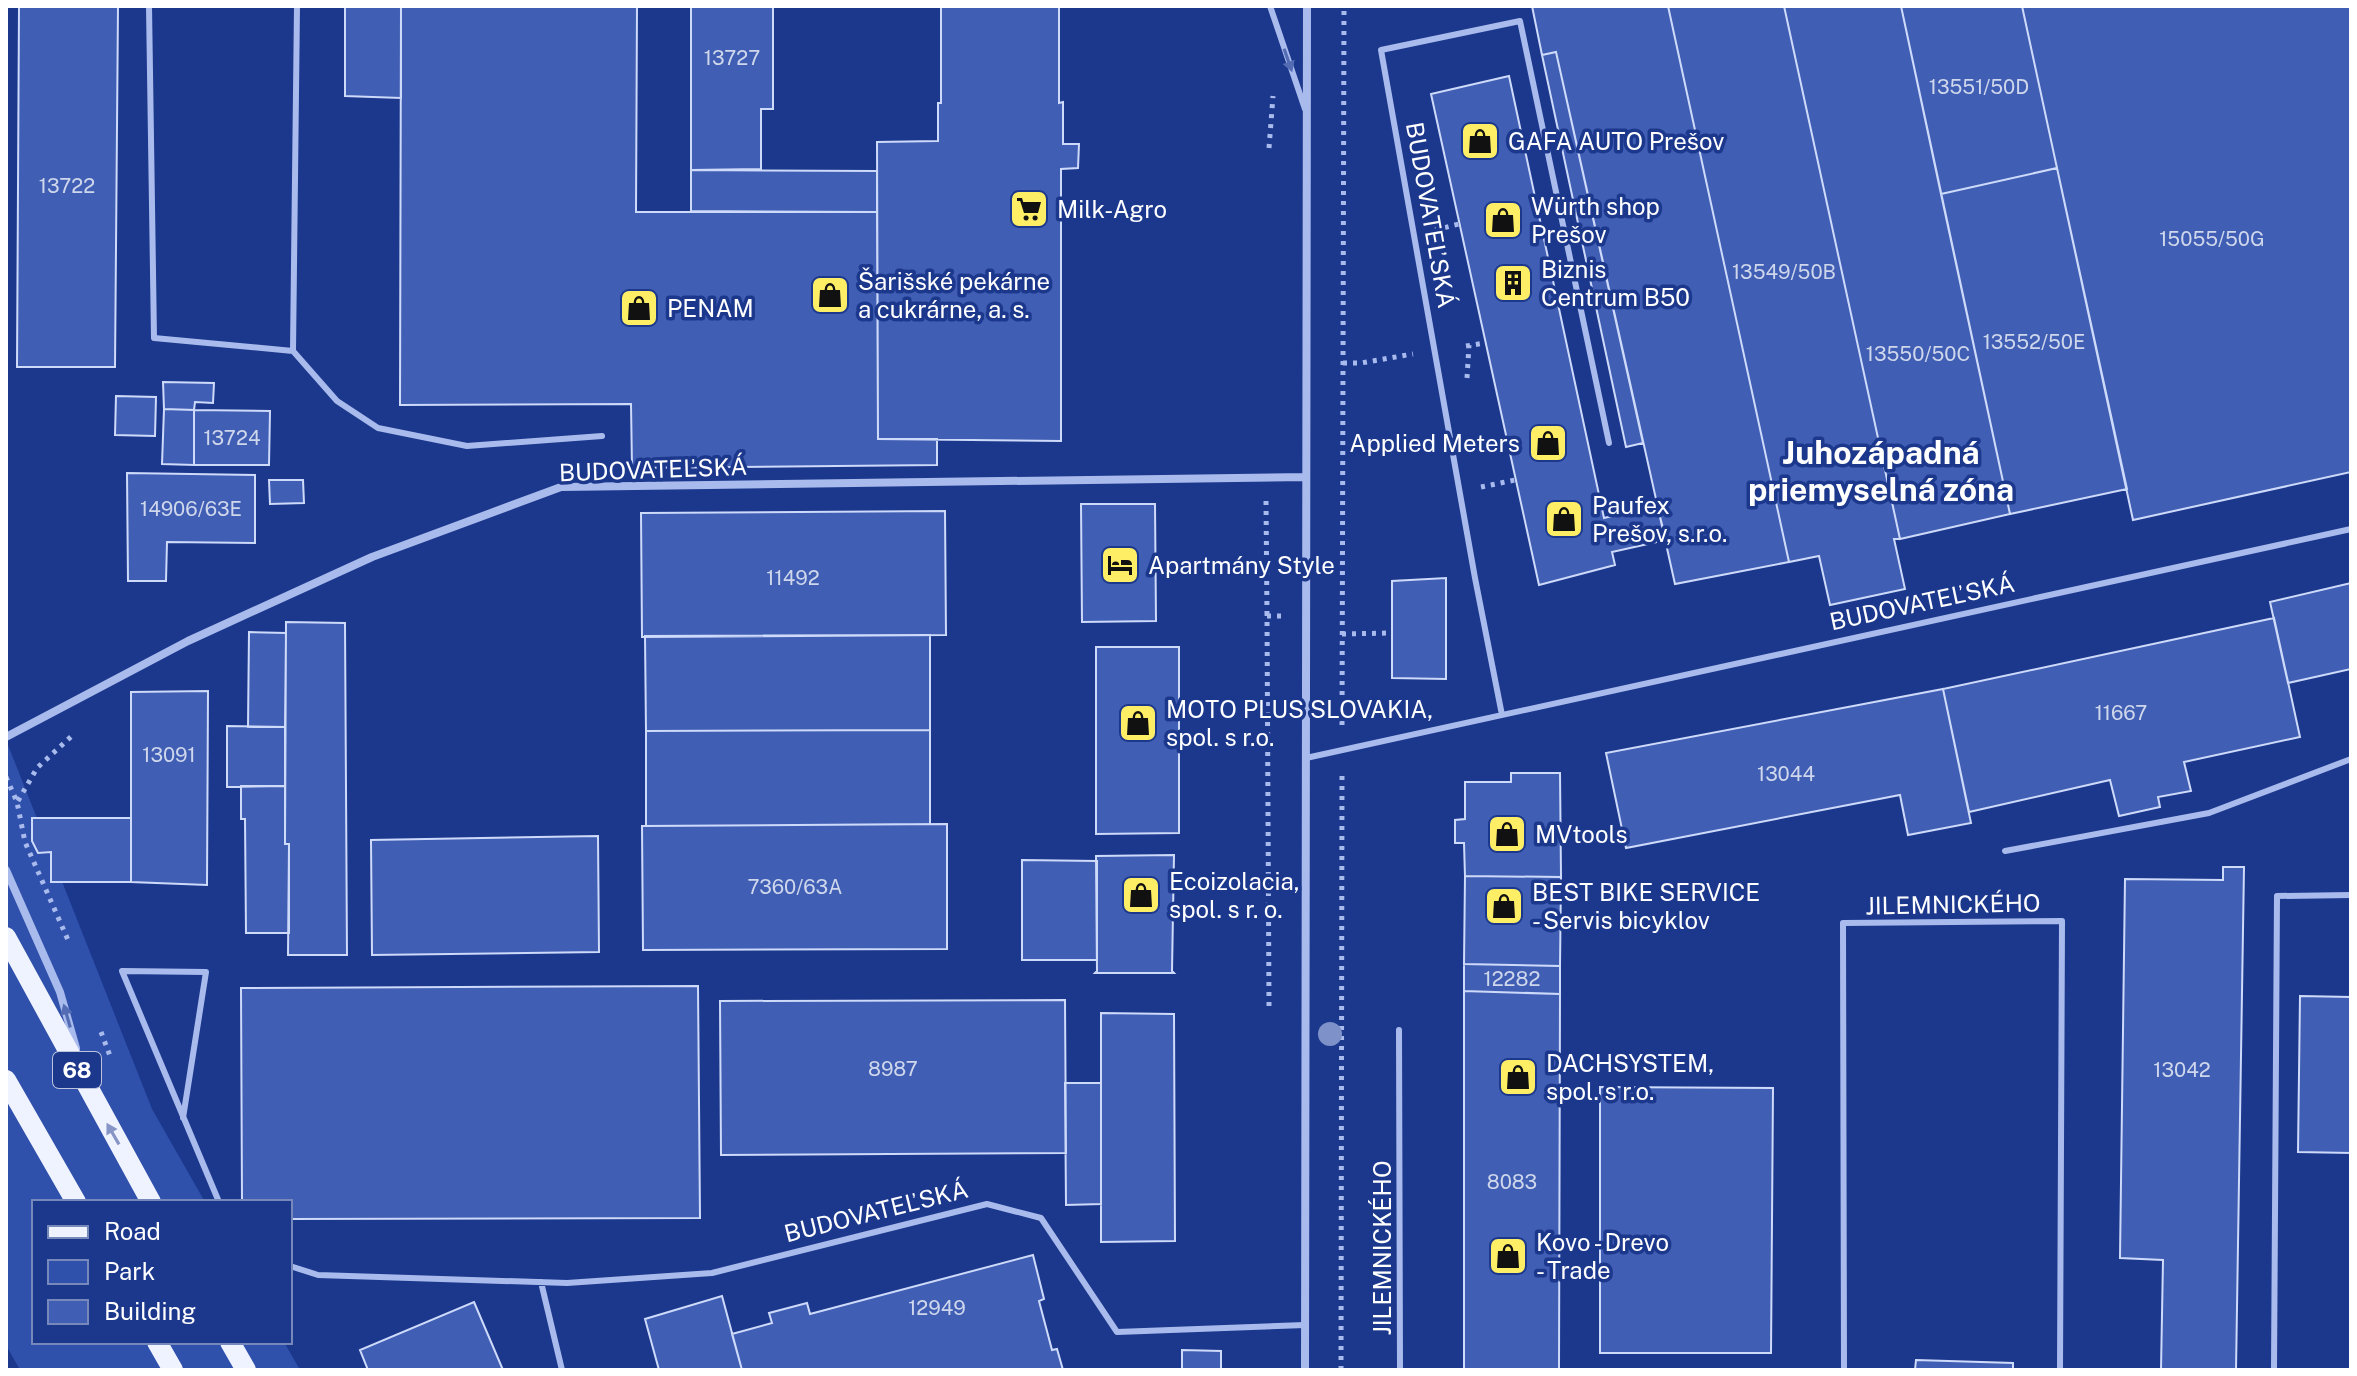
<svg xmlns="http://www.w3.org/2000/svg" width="2357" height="1376" font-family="'Public Sans',sans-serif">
  <rect width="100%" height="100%" fill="#1c388d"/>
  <path fill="#2f50ab" d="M6,740L152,1109L205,1202H34V1342H284L300,1370H20L6,1345Z"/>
  <path fill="#405eb3" stroke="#cedafa" stroke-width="2" d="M19,6H118L115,367H17Z
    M345,6H401V98L345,96Z
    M401,6H637L636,212H877L878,439H937V465L632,468L631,404L400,405Z
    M691,6H773V109H761V169L691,170Z
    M941,6H1059V103L1063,102V144H1079L1078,168L1061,169V441L878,439L877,142L938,141V103H941Z
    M1532,6H1668L1789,562L1675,584L1556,52L1542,55Z
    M1668,6H1784L1900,539H1894L1905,589L1830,605L1819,556L1789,562Z
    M1784,6H1901L2010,514L1900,539Z
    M1901,6H2022L2057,168L1941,194Z
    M2022,6H2351V472L2133,520Z
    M1556,52L1643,443L1626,447L1542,55Z
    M1509,76L1604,518L1657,505L1666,540L1612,552L1615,565L1539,585L1431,94Z
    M2057,168L2127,489L2010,514L1941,194Z
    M691,170L877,171V212L691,211Z
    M163,382L214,383L213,403L195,402L194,410L164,409Z
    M116,396L156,397L155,436L115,435Z
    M164,409L194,410V465L162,464Z
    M194,410L270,411L269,465H194Z
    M127,473L255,475V543L167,542L166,581H128Z
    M269,480H303L304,503L270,504Z
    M1081,504H1155L1156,621L1082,622Z
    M945,511L946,635L642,637L641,513Z
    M1446,578V679L1392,678V581Z
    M2351,583V669L2288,683L2270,602Z
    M2274,618L2300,737L2184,762L2191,791L2158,797L2160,807L2119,816L2110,780L1969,812L1943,689Z
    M286,622L345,623L347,955H288L289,844H285Z
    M249,632L286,633L285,727H248Z
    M930,635V730L646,731L645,636Z
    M1096,647H1179V833L1096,834Z
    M1943,689L1971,823L1908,835L1900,795L1626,848L1606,753Z
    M208,691L207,885L131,882V692Z
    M227,726L285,727V786L227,787Z
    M930,730V824L646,826V731Z
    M1511,773H1560L1561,877L1465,876L1464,843H1455V820L1465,819V782H1511Z
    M241,786H285V844H289V933H246L245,819H241Z
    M32,818H131V882H51V852L38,853L32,841Z
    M947,824V949L643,950L642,826Z
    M598,836L599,952L372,955L371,840Z
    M1174,855L1172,971L1174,973H1095L1097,971L1096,856Z
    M1022,860L1097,861V960H1022Z
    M2223,867H2244L2236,1370H2161L2163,1260L2120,1258L2125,879L2223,880Z
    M1465,876L1561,877L1560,966L1464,964Z
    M1464,964L1560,966V994L1464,991Z
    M698,986L700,1218L290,1219V1202H242L241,988Z
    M1464,991L1560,994L1559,1370H1464Z
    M2300,996L2351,997V1153L2298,1152Z
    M1065,1000L1066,1153L721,1155L720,1001Z
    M1101,1013L1174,1014L1175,1241L1101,1242Z
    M1065,1083H1101V1204L1066,1205Z
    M1600,1087L1773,1088L1771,1353H1600Z
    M1033,1255L1044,1299L1039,1301L1052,1350L1057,1349L1063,1370H742L732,1334L772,1323L769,1313L807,1303L810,1314Z
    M722,1296L742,1370H659L645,1319Z
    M474,1302L503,1370H368L360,1350Z
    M1182,1350L1221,1351V1370H1182Z
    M1916,1360L2013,1363V1370H1915Z"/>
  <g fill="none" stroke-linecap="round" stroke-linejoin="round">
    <path stroke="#a9bbed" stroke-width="5" stroke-dasharray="4 6" stroke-linecap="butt" d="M1269,148L1273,96
      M1435,230L1459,224
      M1466,346L1485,343
      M1343,363H1361L1413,354
      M1467,378L1469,345
      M1481,487L1515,480
      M1266,501L1267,616
      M1342,634L1392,633
      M1342,725L1344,6
      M6,777L17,802L25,842L68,940
      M18,801L37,768L75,733
      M1269,1006L1267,616H1282
      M101,1032L110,1056
      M1341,1370L1342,775"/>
    <path stroke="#a9bbed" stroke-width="6" d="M149,6L154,338L293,351L337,401L378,428L467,446L602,436
      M1270,6L1305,109
      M293,351L297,6
      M1502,715L1475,578L1381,50L1520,21L1609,443
      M1306,758L2351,529
      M2005,851L2209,813L2351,759
      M1399,1030L1400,1370
      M183,1118L206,972L122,971C154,1048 186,1125 219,1202
      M290,1266L318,1275L567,1283L712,1273L987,1204L1041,1218L1117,1332L1305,1325
      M541,1282L562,1370
      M1844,1370L1843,923L2062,921L2060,1370
      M2274,1370L2277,896L2351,895"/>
    <path stroke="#a9bbed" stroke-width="8" d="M6,737L188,641L372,557L561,487L1306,477
      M6,870L60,992L76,1048
      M1305,1370L1307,6"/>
    <path stroke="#eff2ff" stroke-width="20" d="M6,937L151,1202
      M6,1080L76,1202
      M157,1342L173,1370
      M230,1342L246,1370"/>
  </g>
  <circle fill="#7e91c9" cx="1330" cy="1034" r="12"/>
  <defs><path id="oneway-solid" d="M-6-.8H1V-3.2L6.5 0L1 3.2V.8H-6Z" transform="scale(2)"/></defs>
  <g fill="#546cb3">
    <use href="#oneway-solid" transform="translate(1288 60) rotate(71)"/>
    <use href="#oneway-solid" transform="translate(67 1016) rotate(-106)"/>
  </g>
  <use fill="#8695c6" href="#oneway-solid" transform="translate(113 1134) rotate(-120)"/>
  <defs>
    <g id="shop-square" transform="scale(2)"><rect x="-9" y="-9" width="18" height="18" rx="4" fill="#feee66" stroke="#1c388d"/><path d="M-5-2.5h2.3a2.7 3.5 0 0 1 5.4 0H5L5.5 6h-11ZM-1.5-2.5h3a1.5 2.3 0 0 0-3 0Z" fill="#111"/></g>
    <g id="supermarket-square" transform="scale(2)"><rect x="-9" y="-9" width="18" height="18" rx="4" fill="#feee66" stroke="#1c388d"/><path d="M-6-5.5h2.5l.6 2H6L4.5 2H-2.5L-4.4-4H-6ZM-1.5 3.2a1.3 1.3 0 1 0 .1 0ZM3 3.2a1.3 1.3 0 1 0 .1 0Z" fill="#111"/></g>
    <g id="building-square" transform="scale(2)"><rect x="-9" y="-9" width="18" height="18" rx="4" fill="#feee66" stroke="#1c388d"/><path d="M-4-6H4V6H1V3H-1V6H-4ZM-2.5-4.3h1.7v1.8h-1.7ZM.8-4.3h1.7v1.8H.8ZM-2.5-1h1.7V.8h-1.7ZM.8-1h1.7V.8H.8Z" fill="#111"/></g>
    <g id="hotel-square" transform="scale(2)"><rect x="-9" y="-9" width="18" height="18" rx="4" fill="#feee66" stroke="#1c388d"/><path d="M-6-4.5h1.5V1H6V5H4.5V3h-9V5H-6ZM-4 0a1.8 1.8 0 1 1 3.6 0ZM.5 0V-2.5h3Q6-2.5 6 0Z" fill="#111"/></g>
  </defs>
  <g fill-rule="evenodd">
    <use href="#shop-square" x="1480" y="141"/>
    <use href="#supermarket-square" x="1029" y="209"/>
    <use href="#shop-square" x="1503" y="220"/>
    <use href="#building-square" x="1513" y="283"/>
    <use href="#shop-square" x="830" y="295"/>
    <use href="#shop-square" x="639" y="308"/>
    <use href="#shop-square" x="1548" y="443"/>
    <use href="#shop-square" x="1564" y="519"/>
    <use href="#hotel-square" x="1120" y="565"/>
    <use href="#shop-square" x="1138" y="723"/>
    <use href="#shop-square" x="1507" y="834"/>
    <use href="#shop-square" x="1141" y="895"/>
    <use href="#shop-square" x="1504" y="906"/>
    <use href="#shop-square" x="1518" y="1077"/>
    <use href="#shop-square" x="1508" y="1256"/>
  </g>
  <g text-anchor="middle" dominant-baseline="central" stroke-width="7" stroke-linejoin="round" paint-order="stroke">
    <g font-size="20" fill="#cfd7ec">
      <text x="732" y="58">13727</text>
      <text x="1979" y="87">13551/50D</text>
      <text x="67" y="186">13722</text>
      <text x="2212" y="239">15055/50G</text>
      <text x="1784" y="272">13549/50B</text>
      <text x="2034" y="342">13552/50E</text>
      <text x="1918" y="354">13550/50C</text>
      <text x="232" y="438">13724</text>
      <text x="191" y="509">14906/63E</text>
      <text x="793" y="578">11492</text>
      <text x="2121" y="713">11667</text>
      <text x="169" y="755">13091</text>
      <text x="1786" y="774">13044</text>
      <text x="795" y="887">7360/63A</text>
      <text x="1512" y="979">12282</text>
      <text x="893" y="1069">8987</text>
      <text x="2182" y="1070">13042</text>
      <text x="1512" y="1182">8083</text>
      <text x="937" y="1308">12949</text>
    </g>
    <rect fill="#1c388d" stroke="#bbc3dd" stroke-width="2" x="53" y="1052" width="48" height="36" rx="6"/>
    <g font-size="22" font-weight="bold" fill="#fff">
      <text x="77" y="1070">68</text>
    </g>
    <g font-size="24" fill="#fff" stroke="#1c388d" text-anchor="start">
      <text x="1508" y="141">GAFA AUTO Prešov</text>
      <text x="1531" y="206">Würth shop<tspan x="1531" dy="28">Prešov</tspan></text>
      <text x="1057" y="209">Milk-Agro</text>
      <text x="1541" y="269">Biznis<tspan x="1541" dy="28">Centrum B50</tspan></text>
      <text x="858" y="281">Šarišské pekárne<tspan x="858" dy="28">a cukrárne, a. s.</tspan></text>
      <text x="667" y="308">PENAM</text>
      <text x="1520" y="443" text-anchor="end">Applied Meters</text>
      <text x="1592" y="505">Paufex<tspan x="1592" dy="28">Prešov, s.r.o.</tspan></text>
      <text x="1148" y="565">Apartmány Style</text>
      <text x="1166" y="709">MOTO PLUS SLOVAKIA,<tspan x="1166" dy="28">spol. s r.o.</tspan></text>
      <text x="1535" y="834">MVtools</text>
      <text x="1169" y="881">Ecoizolacia,<tspan x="1169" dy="28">spol. s r. o.</tspan></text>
      <text x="1532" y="892">BEST BIKE SERVICE<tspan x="1532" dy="28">- Servis bicyklov</tspan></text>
      <text x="1546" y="1063">DACHSYSTEM,<tspan x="1546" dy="28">spol. s r.o.</tspan></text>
      <text x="1536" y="1242">Kovo - Drevo<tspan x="1536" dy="28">- Trade</tspan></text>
    </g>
    <g font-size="24" fill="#fff" stroke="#1c388d">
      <text transform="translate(1431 215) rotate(80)">BUDOVATEĽSKÁ</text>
      <text transform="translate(653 469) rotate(-2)">BUDOVATEĽSKÁ</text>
      <text transform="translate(1922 602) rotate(-12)">BUDOVATEĽSKÁ</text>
      <text transform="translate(1953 904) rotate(-1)">JILEMNICKÉHO</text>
      <text transform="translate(876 1211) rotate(-14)">BUDOVATEĽSKÁ</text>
      <text transform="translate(1382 1248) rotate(-90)">JILEMNICKÉHO</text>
    </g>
    <g font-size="32" font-weight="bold" fill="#fff" stroke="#1c388d">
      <text x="1881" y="452">Juhozápadná<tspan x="1881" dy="37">priemyselná zóna</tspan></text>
    </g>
  </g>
  <rect width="2357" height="1376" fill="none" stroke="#ffffff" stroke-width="16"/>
  <rect x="32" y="1200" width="260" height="144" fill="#1c388d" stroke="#7788bb" stroke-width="2"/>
  <rect x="48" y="1226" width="40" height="12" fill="#eff2ff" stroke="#7788bb" stroke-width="2"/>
  <text x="104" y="1240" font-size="24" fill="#ffffff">Road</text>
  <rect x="48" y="1260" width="40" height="24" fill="#2f50ab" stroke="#7788bb" stroke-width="2"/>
  <text x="104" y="1280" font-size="24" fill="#ffffff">Park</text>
  <rect x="48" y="1300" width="40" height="24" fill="#405eb3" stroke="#7788bb" stroke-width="2"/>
  <text x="104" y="1320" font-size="24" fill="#ffffff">Building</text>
</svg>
